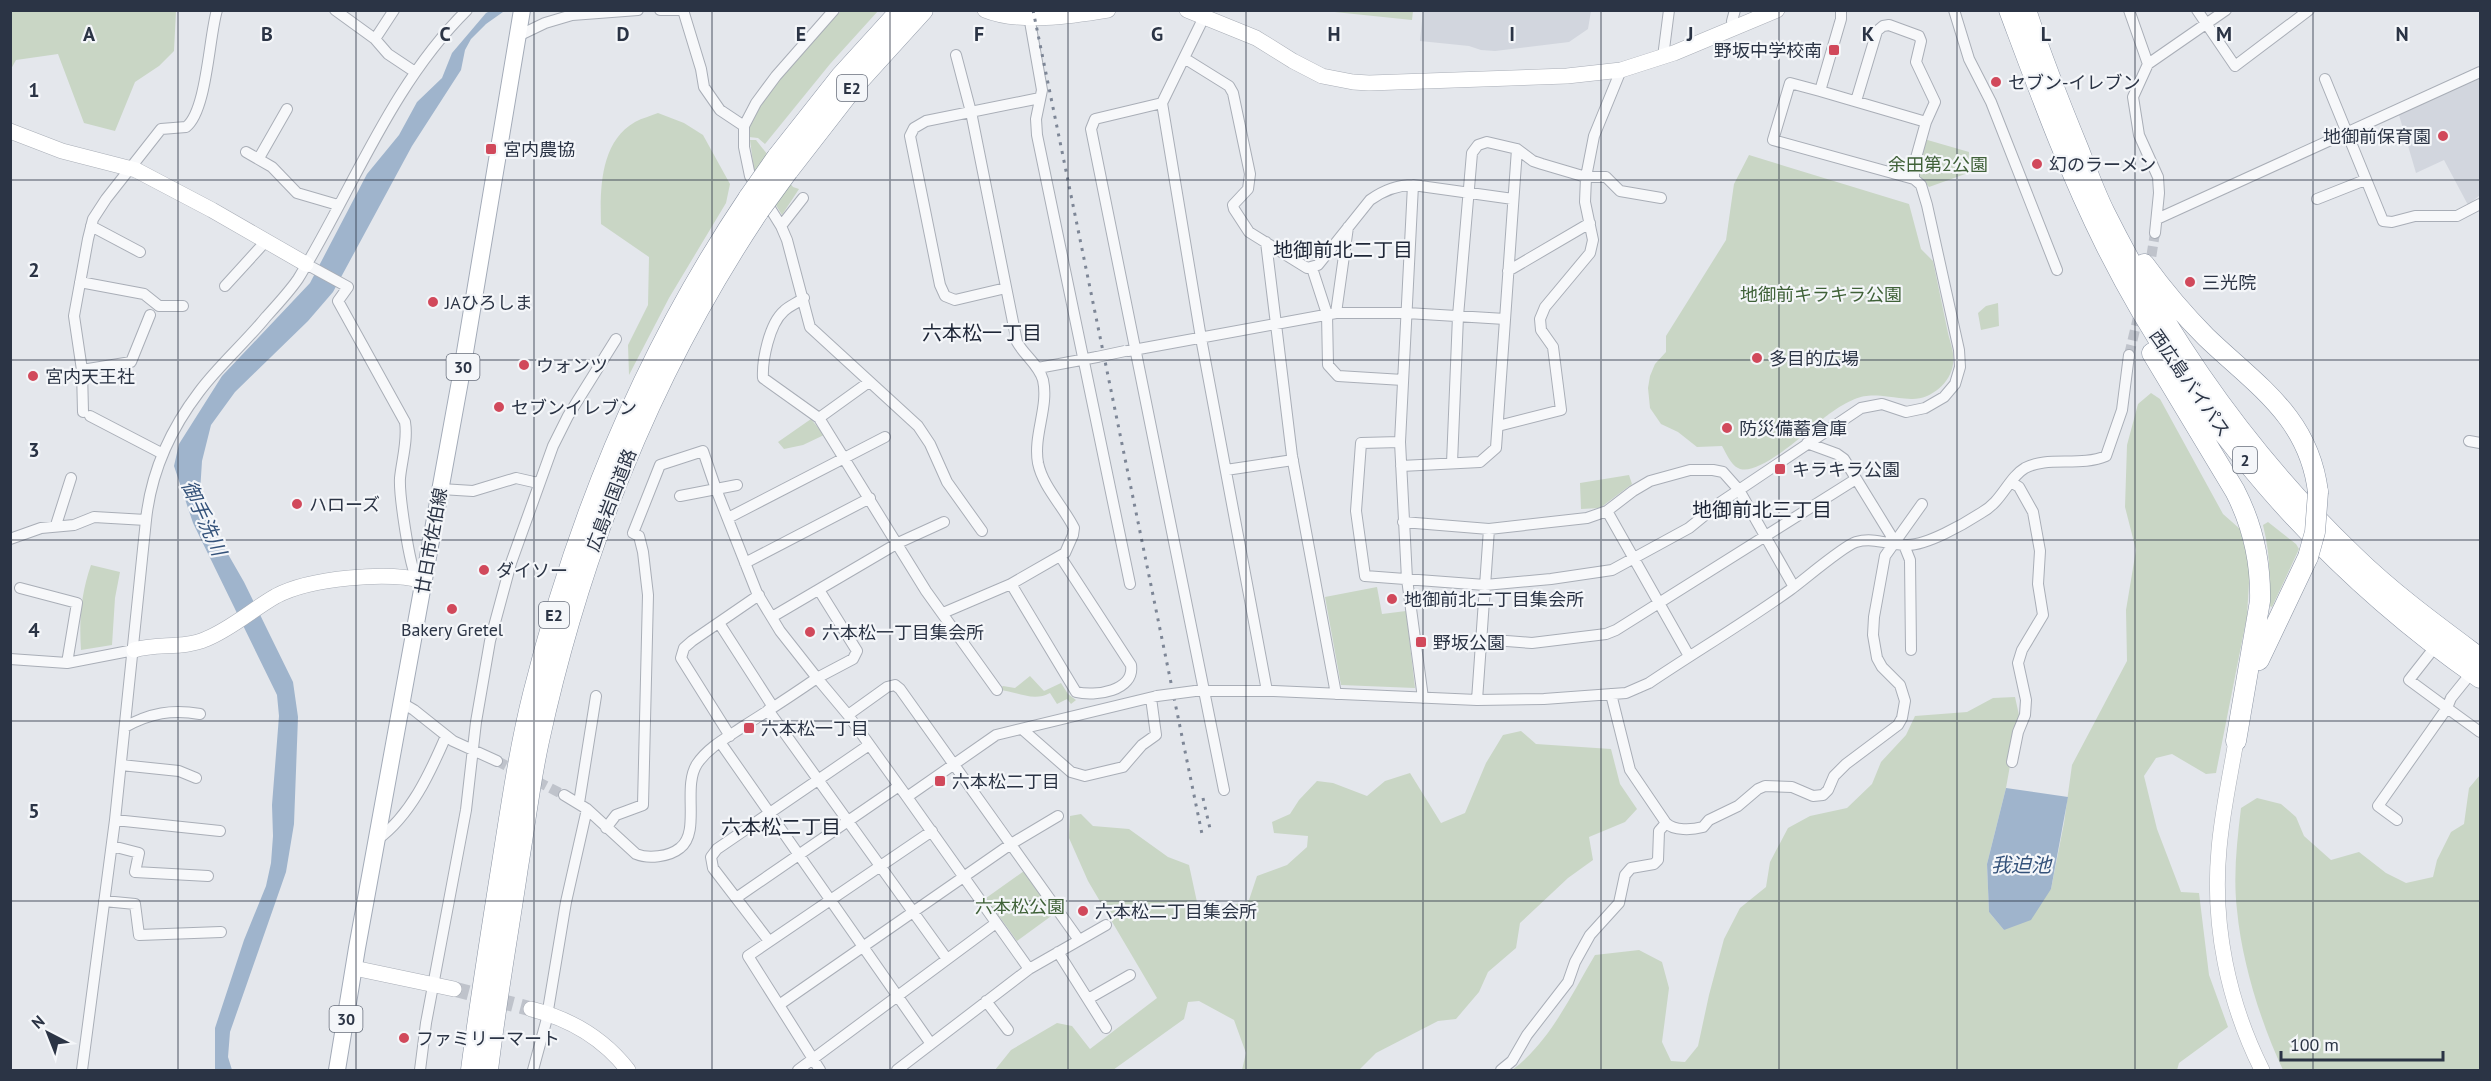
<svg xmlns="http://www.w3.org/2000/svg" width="2491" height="1081" font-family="'PT Sans','Noto Sans JP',sans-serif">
  <rect width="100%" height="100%" fill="#e4e7ec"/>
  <path fill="#d2d6de" d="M1423,11V10L1591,11L1588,29L1569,42L1495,51L1481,50L1469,46L1420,41Z
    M2479,78L2480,195L2468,205L2444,160L2416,173L2399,115Z"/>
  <path fill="#c9d6c5" d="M11,10L176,11L174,51L159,66L135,82L115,131L84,123L58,54L16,60L11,69Z
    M841,11H878L830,64L765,144L758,138L749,137C746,102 817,37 841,11Z
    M1325,11H1413L1412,20Z
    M658,113L684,123L703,135L730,184L726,203L669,298L629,375L628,345L648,305L649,257L601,224C600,189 600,142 635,122C642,118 651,116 658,113Z
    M1924,139L1969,152L1968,173L1929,187L1915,171Z
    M750,140H756L793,187L799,189L782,215L754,170Z
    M1749,155L1909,204L1921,249L1933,261C1938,285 1943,309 1948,333C1950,342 1955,354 1953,364C1951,383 1930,400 1911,399C1871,396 1866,388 1829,414C1813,426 1758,479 1738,468C1731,465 1726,453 1722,446L1697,447L1678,432L1661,424L1650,408L1648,388L1650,376L1655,364L1666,352V336L1726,240L1734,184Z
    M1998,303L1999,326L1981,330L1978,313L1986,306Z
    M2151,393L2160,399L2223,514L2240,529L2250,566L2247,616L2216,773L2206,774L2172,754L2156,758L2144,776L2157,829L2181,892L2199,893L2209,975L2228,1027L2179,1063L2177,1070H1512C1550,1042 1571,995 1595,955L1639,950L1662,962L1669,988L1662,1042L1671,1061L1685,1062L1698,1046L1709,995L1724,939L1740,908L1766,887L1770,862L1788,828L1810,816L1847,808L1872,784L1881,762L1906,735L1915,716L1967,712L1993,698L2015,697L2019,715L2006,788L1987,864L1989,912L2004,930L2051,889L2064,823L2072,765L2127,661L2126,610L2136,550L2125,507L2127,445L2138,404Z
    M811,419L824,435L803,445L784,449L778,442Z
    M1629,475L1632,484L1600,508L1581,509L1580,483Z
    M2268,522L2296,544L2299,549L2272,607L2267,605C2271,578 2270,553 2263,525Z
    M91,565L120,572L115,598L112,645L81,650C79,619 81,594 91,565Z
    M1377,587L1382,614L1406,611L1415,688L1341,685L1325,597Z
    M1030,676L1044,691L1061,683L1068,694L1076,700L1071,704L1067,699L1057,704L1050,693C1032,703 1015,690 997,690L1003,686L1015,688Z
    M1521,731L1536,744L1611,749L1620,784L1637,809L1625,822L1589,837L1593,860L1568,878L1520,923L1516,948L1488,972L1479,992L1456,1019L1438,1021L1376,1053L1359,1070H1242L1246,1053L1234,1020L1199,1001L1188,1002L1184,1019L1113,1070H995L1011,1050L1057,1023L1072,1026L1090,1049L1157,998L1088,881L1069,838L1070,816L1081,814L1093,826L1129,829L1168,857L1189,865L1200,916L1249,900L1257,876L1287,865L1307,847L1308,836L1274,833L1272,822L1290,814L1299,800L1317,781L1333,783L1367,796L1385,781L1410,773L1441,823L1465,813L1486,763L1503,735Z
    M2480,775V1070H2283C2261,1023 2242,963 2237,910C2233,876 2237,842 2241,808L2257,798L2281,804L2296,817L2304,836L2331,860L2359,852L2386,873L2406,883L2433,877L2437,860L2451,832L2464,824L2469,788Z
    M1024,871L1054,914L1017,941L986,898Z"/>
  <path fill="#9fb4cc" d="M490,11H512L503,12L486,24L471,39L465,50L461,70L412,146L333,292L308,321L235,392L211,425L202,461L200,492L209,521L244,582L293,682L298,717L294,824L286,872L230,1032L228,1057L232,1070H215V1028L244,940L266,886L271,863L273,836L272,805L279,716L277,695L193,523L174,466L179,444L222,376L310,283L367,174L399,135L417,102L442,78L452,53L486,13Z
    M2006,788L2068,797L2051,889L2031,920L2004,930L1989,912L1987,864Z"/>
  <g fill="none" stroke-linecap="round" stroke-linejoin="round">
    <path stroke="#bfc3cb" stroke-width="10" stroke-dasharray="10 5" stroke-linecap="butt" d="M2149,271L2155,233
      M2129,355L2140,309
      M497,761L564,795"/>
    <path stroke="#bfc3cb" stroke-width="15" stroke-dasharray="15 8" stroke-linecap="butt" d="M454,989L531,1009"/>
    <g stroke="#a9aeb7" stroke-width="12">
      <path id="street" d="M335,10L375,39L388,54L415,72
        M660,10H682
        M683,10L701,69L704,87L720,110L744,126
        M834,10L776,76L756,103L744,126V147L750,176L781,226L787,240L810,327L918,426L930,444L947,482L982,531
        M1954,10L1969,59L1991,102L2057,270
        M2129,10L2148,64L2133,97L2139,135L2158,177L2159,193L2155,233
        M2197,10L2235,66L2309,10
        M1029,16L1042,90L1036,119L1037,135L1130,584
        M1204,17L1162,103L1201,338L1267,691
        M1735,28L1732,21L1735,10
        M518,36L545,23L572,15L638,10
        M375,39L394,10
        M1663,57L1669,10
        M1184,58L1229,86L1233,93L1250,174L1248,189L1233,205L1234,209L1249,232L1307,268L1318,265L1370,200C1384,190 1397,185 1413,185L1513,199
        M2148,64L2226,10
        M2325,79L2383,221L2392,222L2415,216H2457L2480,204
        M1820,91L1790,83L1773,140L1914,179
        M1856,101L1877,31L1883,26L1889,25L1919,36L1921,41L1916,62L1935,102L1926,122
        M1162,103L1095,119L1091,129L1224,790
        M246,152L272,167L297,193L338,205
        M259,158L287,109
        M1413,185L1400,442L1407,579L1423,698
        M2317,199L2365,180
        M2157,219L2480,72
        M91,226L140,252
        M781,226L803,198
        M1266,242L1292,456L1336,694
        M306,264L348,287L338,301L405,422C408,440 402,459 400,478C399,494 409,565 417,579
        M1312,268L1327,314L1328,365L1338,376L1403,380
        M1508,271L1590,223
        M80,282L144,294L159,306H183
        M225,286L266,241
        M1006,288L955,300L945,296L940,285L910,136L914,128L926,121L1040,98
        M804,298C797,303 789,306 784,311C769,324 762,361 763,378L819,418L926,591L997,690
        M1336,313L1348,227
        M1128,351L1336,313H1407L1505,319
        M1038,368L1097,357
        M82,370L131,362L150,315
        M83,412L82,370L74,316L88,239L93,219L106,199L161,129L186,127C207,111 209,36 217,10
        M90,416L163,454
        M819,418L869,382
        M1498,426L1561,410L1553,347L1541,330L1540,319L1545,307L1590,253L1593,240L1585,202L1586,177L1594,136L1621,70
        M2469,441L2480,443
        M1400,442L1361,443L1356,511L1365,576L1485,585L1551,579L1612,570L1689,528L1721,502L1861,408L1882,404L1906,412L1925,408L1944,397L1955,384L1960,367L1959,350L1927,205L1921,185L1914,179V165L1926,122L1820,91L1841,19V10
        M1807,443L1837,454L1844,459L1895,542
        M1452,463L1458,316L1472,153L1478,145L1487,142L1517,149L1533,161L1542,164L1586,177H1606L1620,191L1661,198
        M1401,466L1480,462L1496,448L1517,149
        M1226,470L1293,460
        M2011,482L2019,487L2033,512L2040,551L2038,584L2043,615L2022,650L2018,663L2026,700L2025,715L2018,732L2012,762
        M441,489L473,491L516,478L538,483
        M680,496L737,485
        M1607,511L1689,656
        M728,518L885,437
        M1403,522L1489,529L1587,518L1607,511L1633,491L1650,481L1690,470H1713L1723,472L1739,490L1794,587
        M56,525L71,478
        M10,539L41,528L74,525L94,517L146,520
        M1904,545L1910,560L1911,650
        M745,563L870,498
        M1011,584L1076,692C1095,697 1135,691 1131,665L1060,556
        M20,588L77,603L67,663
        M943,613L1011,584L1065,553L1073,535L1074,528C1063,506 1043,487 1038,463C1033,435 1049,407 1043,380C1039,365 1024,355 1017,342L971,112L956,55
        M772,617L898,543L944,522
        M719,623L773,707
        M1481,639L1532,643L1606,634L1616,630L1856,479
        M10,659L67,663L134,650
        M2472,672L2451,698L2447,708L2480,732
        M1195,691H1274L1477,700L1544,699L1626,693L1649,683C1695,652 1744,623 1790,590C1804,580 1843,546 1856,542C1874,537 1889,545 1906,545C1926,546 1964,524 1981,513C2002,502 2008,478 2025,468C2047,456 2081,467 2106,456L2122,410L2129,355
        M1611,694L1630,770L1666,823
        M1477,700L1489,529
        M402,703L414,710L453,741L497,761
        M768,710L947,959
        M848,715L887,687L895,685L900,689L1079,940
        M125,727C150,713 172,709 200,714
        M1022,729L1071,772L1085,776L1123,767L1142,745L1156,735L1151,698
        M730,736L681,658L684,648L692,641L759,595
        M720,742L931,1044
        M121,765L179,771L196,778
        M564,795L587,809L636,854C648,859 669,857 680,848C701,832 682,787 697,764C709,746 730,736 747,724C771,709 794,694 817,678L848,715L907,797L996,735L1157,696
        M907,797L1029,969
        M579,803L596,696
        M115,820L220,831
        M2397,820L2378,806L2447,708L2409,680L2431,652
        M606,828L616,815L643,805L648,595L643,552L639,536L633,533L660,465L703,451L716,489L757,593L780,631L817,678L853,659L857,651L819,590
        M377,840C411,815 430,773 446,736
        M112,846L139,853L135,872L208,876
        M736,898L899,786
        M104,901L135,904L139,935L221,932
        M769,941L713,868L711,857L717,849L869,745
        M1058,952L1106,1028
        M1088,999L1130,975
        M986,1001L1008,1030
        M779,1005L1011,844L1058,816
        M82,1070L115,820L146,520C151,472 170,430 199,392C219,365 245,343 266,317C277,305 289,292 298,279C353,189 391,85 467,10
        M420,1070L426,1023L466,810L476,722L490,641L511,563L553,446L568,416L616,339
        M533,1070L546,1022L566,902L587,809
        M798,1070L996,923
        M820,1070L748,956L932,831
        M897,1070L1029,969L1106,925
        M1501,1070L1512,1061L1527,1035L1568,982L1575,962L1590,935L1619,903L1625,875L1631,868L1654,864L1658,860L1659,831L1666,823C1674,831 1692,830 1703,827L1709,820L1738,806L1758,789L1765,786L1792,787L1813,796L1823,795L1828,790L1834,776L1846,764L1898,725L1902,718L1905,701L1900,685L1882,667L1877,658L1873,635L1874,617L1885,556L1922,504"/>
    </g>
    <g stroke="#a9aeb7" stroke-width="16">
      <path id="secondary" d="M985,10C1019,24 1072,16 1108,10
        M1187,10L1256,38L1293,61L1322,76L1353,82L1369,83L1567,76L1621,70L1674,53L1777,10
        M10,131L62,151L136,170L212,210L306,264
        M134,650C157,643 184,649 206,639C231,629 253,609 276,596C310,578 387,571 424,581
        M2236,741C2230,777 2222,813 2219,849C2212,925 2228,1002 2262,1070
        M354,968L454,989
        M531,1009C571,1019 603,1038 628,1070"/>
    </g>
    <g stroke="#a3abb8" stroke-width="18">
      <path id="primary" d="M337,1070L357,948L462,370L522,10"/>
    </g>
    <g stroke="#8b94a3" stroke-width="21">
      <path id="highway" d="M2009,10C2039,90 2068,170 2106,246C2192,418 2322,568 2480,678
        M2026,10C2042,58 2060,104 2079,150C2087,171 2095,193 2105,213C2169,341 2250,457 2354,556C2393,594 2437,626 2480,658
        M777,157L841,76L901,10
        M788,171L854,86L923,10
        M2144,264C2163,290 2183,314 2206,337C2256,385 2309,417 2318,492
        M2152,353L2235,491C2253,526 2261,561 2260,601L2236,741
        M2259,660L2308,557
        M471,1070C480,1001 491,932 502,863C511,807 519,750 533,694C577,517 647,348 749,197
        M488,1070C496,1002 508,935 518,867C525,825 530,782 539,741C580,553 652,371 759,211"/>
    </g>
    <use href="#street" stroke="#f7f8fa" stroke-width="10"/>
    <use href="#secondary" stroke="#fff" stroke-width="15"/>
    <use href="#primary" stroke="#fff" stroke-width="16"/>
    <use href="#highway" stroke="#fff" stroke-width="20"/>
    <path stroke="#7d8696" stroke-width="3" stroke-dasharray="3 6" stroke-linecap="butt" d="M1033,10L1202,834
      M1203,798L1211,833"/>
    <g stroke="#a9aeb7" stroke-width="12" stroke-linecap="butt">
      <path id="street-bridge" d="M1097,357L1125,351
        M1157,696L1195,691"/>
    </g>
    <g stroke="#8b94a3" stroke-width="21" stroke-linecap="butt">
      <path id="highway-bridge" d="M749,197L777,157
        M759,211L788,171
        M2308,557L2315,532L2318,492"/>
    </g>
    <use href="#street-bridge" stroke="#f7f8fa" stroke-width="10"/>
    <use href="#highway-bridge" stroke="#fff" stroke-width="20"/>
  </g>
  <path fill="none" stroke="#2b3445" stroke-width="1.5" stroke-opacity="0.55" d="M178,10V1070M356,10V1070M534,10V1070M712,10V1070M890,10V1070M1068,10V1070M1246,10V1070M1423,10V1070M1601,10V1070M1779,10V1070M1957,10V1070M2135,10V1070M2313,10V1070M10,180H2480M10,360H2480M10,540H2480M10,721H2480M10,901H2480"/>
  <g fill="#d1495b" stroke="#f4f6f9" stroke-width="2">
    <rect x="1828" y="44" width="12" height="12" rx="3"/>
    <circle cx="1996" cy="82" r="6"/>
    <circle cx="2443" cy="136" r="6"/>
    <rect x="485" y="143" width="12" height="12" rx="3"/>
    <circle cx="2037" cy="164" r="6"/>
    <circle cx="2190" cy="282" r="6"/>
    <circle cx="433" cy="302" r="6"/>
    <circle cx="1757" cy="358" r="6"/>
    <circle cx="524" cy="365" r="6"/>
    <circle cx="33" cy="376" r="6"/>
    <circle cx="499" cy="407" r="6"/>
    <circle cx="1727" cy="428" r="6"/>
    <rect x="1774" y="463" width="12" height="12" rx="3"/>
    <circle cx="297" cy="504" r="6"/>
    <circle cx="484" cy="570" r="6"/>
    <circle cx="1392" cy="599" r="6"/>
    <circle cx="452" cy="609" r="6"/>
    <circle cx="810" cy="632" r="6"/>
    <rect x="1415" y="636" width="12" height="12" rx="3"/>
    <rect x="743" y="722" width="12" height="12" rx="3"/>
    <rect x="934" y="775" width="12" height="12" rx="3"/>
    <circle cx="1083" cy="911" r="6"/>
    <circle cx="404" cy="1038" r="6"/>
  </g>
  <g text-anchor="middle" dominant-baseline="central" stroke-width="4.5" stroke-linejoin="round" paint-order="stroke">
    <g fill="#f4f6f9" stroke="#676e7b" stroke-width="1.5">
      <rect x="837" y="75" width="30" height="26" rx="4.5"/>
      <rect x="446.5" y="354" width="33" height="26" rx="4.5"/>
      <rect x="2233" y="447" width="24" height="26" rx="4.5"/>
      <rect x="539" y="602" width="30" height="26" rx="4.5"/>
      <rect x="329.5" y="1006" width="33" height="26" rx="4.5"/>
    </g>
    <g font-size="16" font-weight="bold" fill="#2b3445">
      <text x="852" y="88">E2</text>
      <text x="463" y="367">30</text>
      <text x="2245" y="460">2</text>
      <text x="554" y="615">E2</text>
      <text x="346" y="1019">30</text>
    </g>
    <g font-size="18" fill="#2b3445" stroke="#f4f6f9" text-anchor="start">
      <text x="1822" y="50" text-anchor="end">野坂中学校南</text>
      <text x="2008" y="82">セブン-イレブン</text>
      <text x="2431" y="136" text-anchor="end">地御前保育園</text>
      <text x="503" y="149">宮内農協</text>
      <text x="2049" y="164">幻のラーメン</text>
      <text x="2202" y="282">三光院</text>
      <text x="445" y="302">JAひろしま</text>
      <text x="1769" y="358">多目的広場</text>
      <text x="536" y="365">ウォンツ</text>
      <text x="45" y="376">宮内天王社</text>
      <text x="511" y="407">セブンイレブン</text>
      <text x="1739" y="428">防災備蓄倉庫</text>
      <text x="1792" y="469">キラキラ公園</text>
      <text x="309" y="504">ハローズ</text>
      <text x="496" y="570">ダイソー</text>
      <text x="1404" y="599">地御前北二丁目集会所</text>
      <text x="452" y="629" text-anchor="middle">Bakery Gretel</text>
      <text x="822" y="632">六本松一丁目集会所</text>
      <text x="1433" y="642">野坂公園</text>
      <text x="761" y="728">六本松一丁目</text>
      <text x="952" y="781">六本松二丁目</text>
      <text x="1095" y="911">六本松二丁目集会所</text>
      <text x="416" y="1038">ファミリーマート</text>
    </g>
    <g font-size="18" fill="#3f6138" stroke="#f4f6f9">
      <text x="1938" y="164">余田第2公園</text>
      <text x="1821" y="294">地御前キラキラ公園</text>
      <text x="1020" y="906">六本松公園</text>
    </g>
    <g font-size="18" fill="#2b3445" stroke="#f4f6f9">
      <text transform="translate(2190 383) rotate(55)">西広島バイパス</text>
      <text transform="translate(611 500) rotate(-69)">広島岩国道路</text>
      <text transform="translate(431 541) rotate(-80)">廿日市佐伯線</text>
    </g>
    <g font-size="20" fill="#1d2536" stroke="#f4f6f9">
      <text x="1343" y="250">地御前北二丁目</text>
      <text x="982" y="333">六本松一丁目</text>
      <text x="1762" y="510">地御前北三丁目</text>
      <text x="781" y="827">六本松二丁目</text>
    </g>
    <g font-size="20" font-style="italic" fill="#34527a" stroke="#f4f6f9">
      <text transform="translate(204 518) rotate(66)">御手洗川</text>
      <text x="2021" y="865">我迫池</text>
    </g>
  </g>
  <g font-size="20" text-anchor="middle" font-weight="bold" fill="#2b3445" stroke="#f4f6f9" stroke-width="4.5" stroke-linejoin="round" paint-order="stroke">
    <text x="89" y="41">A</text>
    <text x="267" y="41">B</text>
    <text x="445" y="41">C</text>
    <text x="623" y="41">D</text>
    <text x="801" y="41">E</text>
    <text x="979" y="41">F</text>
    <text x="1157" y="41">G</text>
    <text x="1334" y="41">H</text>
    <text x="1512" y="41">I</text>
    <text x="1690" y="41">J</text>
    <text x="1868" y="41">K</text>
    <text x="2046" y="41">L</text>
    <text x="2224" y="41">M</text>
    <text x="2402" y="41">N</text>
    <text x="34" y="97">1</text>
    <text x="34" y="277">2</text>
    <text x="34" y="457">3</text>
    <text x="34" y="637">4</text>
    <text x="34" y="818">5</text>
  </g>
  <rect width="2491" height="1081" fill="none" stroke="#2b3445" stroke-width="24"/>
  <g transform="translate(48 1033) rotate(318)" stroke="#f4f6f9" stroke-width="4.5" paint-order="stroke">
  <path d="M0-4.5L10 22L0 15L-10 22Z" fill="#2b3445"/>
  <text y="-9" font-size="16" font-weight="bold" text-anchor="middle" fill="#2b3445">N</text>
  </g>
  <path d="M2281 1051v9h162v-9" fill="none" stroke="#2b3445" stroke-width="3"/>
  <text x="2290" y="1051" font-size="18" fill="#2b3445" stroke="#f4f6f9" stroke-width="4.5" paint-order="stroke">100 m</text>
</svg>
